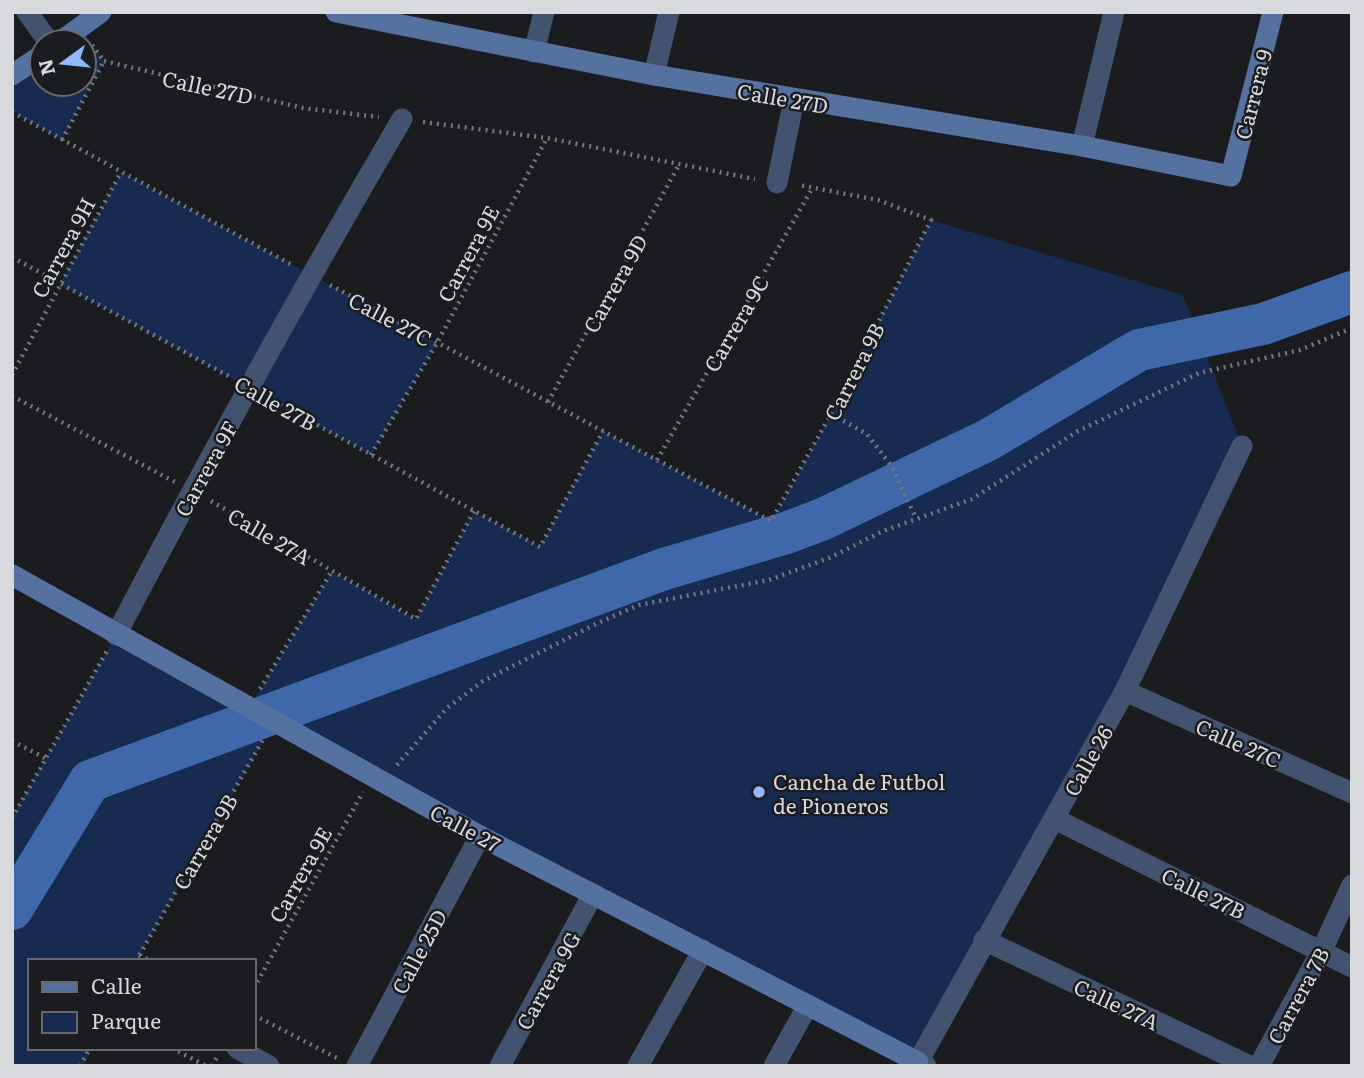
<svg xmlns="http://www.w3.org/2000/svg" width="1364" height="1078" font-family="Literata,serif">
  <rect width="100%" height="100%" fill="#1a1c20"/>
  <path fill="#162b4f" d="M80,26L104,61L62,140L12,111V75L42,54V84H84V42H58Z
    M121,172L437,343L371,455L60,284Z
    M931,220L1183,295L1242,446L1055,819L918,1062L274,722L136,961H30V1048H92L83,1066H12V817L116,635L249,708L332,571L416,619L474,511L540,546L603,431L772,521L831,414Z"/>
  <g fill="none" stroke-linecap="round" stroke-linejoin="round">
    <path stroke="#3f67aa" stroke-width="42" d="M12,909L90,781L664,569L786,533L823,519L988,440L1139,350L1263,324L1352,292"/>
    <path stroke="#76787b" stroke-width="4.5" stroke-dasharray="2 5" stroke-linecap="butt" d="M92,45L104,61
      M104,61L303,108L379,117
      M12,112L294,266
      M423,122L547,138L755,179
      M62,140L104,61
      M12,257L232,378
      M330,285L771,521L831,414L931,220L878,200L799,185
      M12,375L121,172
      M12,396L175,482
      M268,398L540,547L603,431
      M548,402L680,163
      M831,414L867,434L892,467L916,518
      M371,455L437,343L547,138
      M657,460L813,187
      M211,501L416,619L474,511
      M260,689L332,571
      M12,741L47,759
      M397,765L447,708L483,681L598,623L639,605L769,580L829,558L883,531L972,499L1078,431L1199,373L1300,350L1352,328
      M12,818L107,651
      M139,955L151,961
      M136,961L264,738
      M254,988L363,792
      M254,1015L337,1058
      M172,1048L206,1066
      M80,1066L90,1048
      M212,1066L218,1055"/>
    <path stroke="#41536f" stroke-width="21" d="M27,12L49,42
      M534,52L544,12
      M654,75L669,12
      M1082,146L1114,12
      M777,183L794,99
      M116,635C207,461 302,289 402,119
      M1125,691L1352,793
      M1055,819L1352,967
      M984,940L1250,1066
      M237,1048L269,1066
      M357,1066L480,836
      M500,1066L593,894
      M638,1066L703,950
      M774,1066L808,1005
      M926,1066L918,1062L1125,691L1242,446
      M1259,1066L1322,950L1352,885"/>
    <path stroke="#55719f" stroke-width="21" d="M336,12L654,75L1082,146L1231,176L1273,12
      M60,42L101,12
      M12,75L42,55
      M12,575L480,836L918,1062L916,1066"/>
  </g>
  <circle fill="#8fb8fd" stroke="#1a1c20" stroke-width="2.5" cx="759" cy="792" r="7"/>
  <g text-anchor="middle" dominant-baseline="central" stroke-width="5" stroke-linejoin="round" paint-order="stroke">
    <g font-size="21" fill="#d8d9dc" stroke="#1a1c20">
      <text transform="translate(208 86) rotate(12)">Calle 27D</text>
      <text transform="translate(1252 94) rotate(-76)">Carrera 9</text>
      <text transform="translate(783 97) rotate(10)">Calle 27D</text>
      <text transform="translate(62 247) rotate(-62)">Carrera 9H</text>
      <text transform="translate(467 253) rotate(-62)">Carrera 9E</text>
      <text transform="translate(614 283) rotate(-61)">Carrera 9D</text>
      <text transform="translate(391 318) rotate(28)">Calle 27C</text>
      <text transform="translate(735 323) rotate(-60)">Carrera 9C</text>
      <text transform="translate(853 371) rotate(-63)">Carrera 9B</text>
      <text transform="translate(276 402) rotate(29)">Calle 27B</text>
      <text transform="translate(205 468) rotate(-61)">Carrera 9F</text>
      <text transform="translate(270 535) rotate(30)">Calle 27A</text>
      <text transform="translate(1239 742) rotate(24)">Calle 27C</text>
      <text transform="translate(1087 760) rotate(-61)">Calle 26</text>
      <text transform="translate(466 827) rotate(28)">Calle 27</text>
      <text transform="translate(204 841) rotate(-60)">Carrera 9B</text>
      <text transform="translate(299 874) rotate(-61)">Carrera 9E</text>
      <text transform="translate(1204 892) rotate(26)">Calle 27B</text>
      <text transform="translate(418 951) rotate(-62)">Calle 25D</text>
      <text transform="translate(547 980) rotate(-61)">Carrera 9G</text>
      <text transform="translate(1297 995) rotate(-62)">Carrera 7B</text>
      <text transform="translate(1117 1003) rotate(25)">Calle 27A</text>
    </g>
    <g font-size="21" fill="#d8d9dc" stroke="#1a1c20" text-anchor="start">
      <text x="773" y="780">Cancha de Futbol<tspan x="773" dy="24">de Pioneros</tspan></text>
    </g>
  </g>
  <rect width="1364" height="1078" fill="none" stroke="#d8d9dc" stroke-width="28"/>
  <rect x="28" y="959" width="228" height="91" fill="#1a1c20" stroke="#66686b" stroke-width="2"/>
  <rect x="42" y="982" width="35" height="10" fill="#55719f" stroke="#66686b" stroke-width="2"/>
  <text x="91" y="994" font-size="21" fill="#d8d9dc">Calle</text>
  <rect x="42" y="1012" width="35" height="21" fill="#162b4f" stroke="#66686b" stroke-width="2"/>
  <text x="91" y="1029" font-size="21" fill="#d8d9dc">Parque</text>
  <g transform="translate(63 63) rotate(255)"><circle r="33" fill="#1a1c20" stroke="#66686b" stroke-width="2"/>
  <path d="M0-5L12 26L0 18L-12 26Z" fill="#8fb8fd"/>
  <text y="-10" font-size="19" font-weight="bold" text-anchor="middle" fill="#d8d9dc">N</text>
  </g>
</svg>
